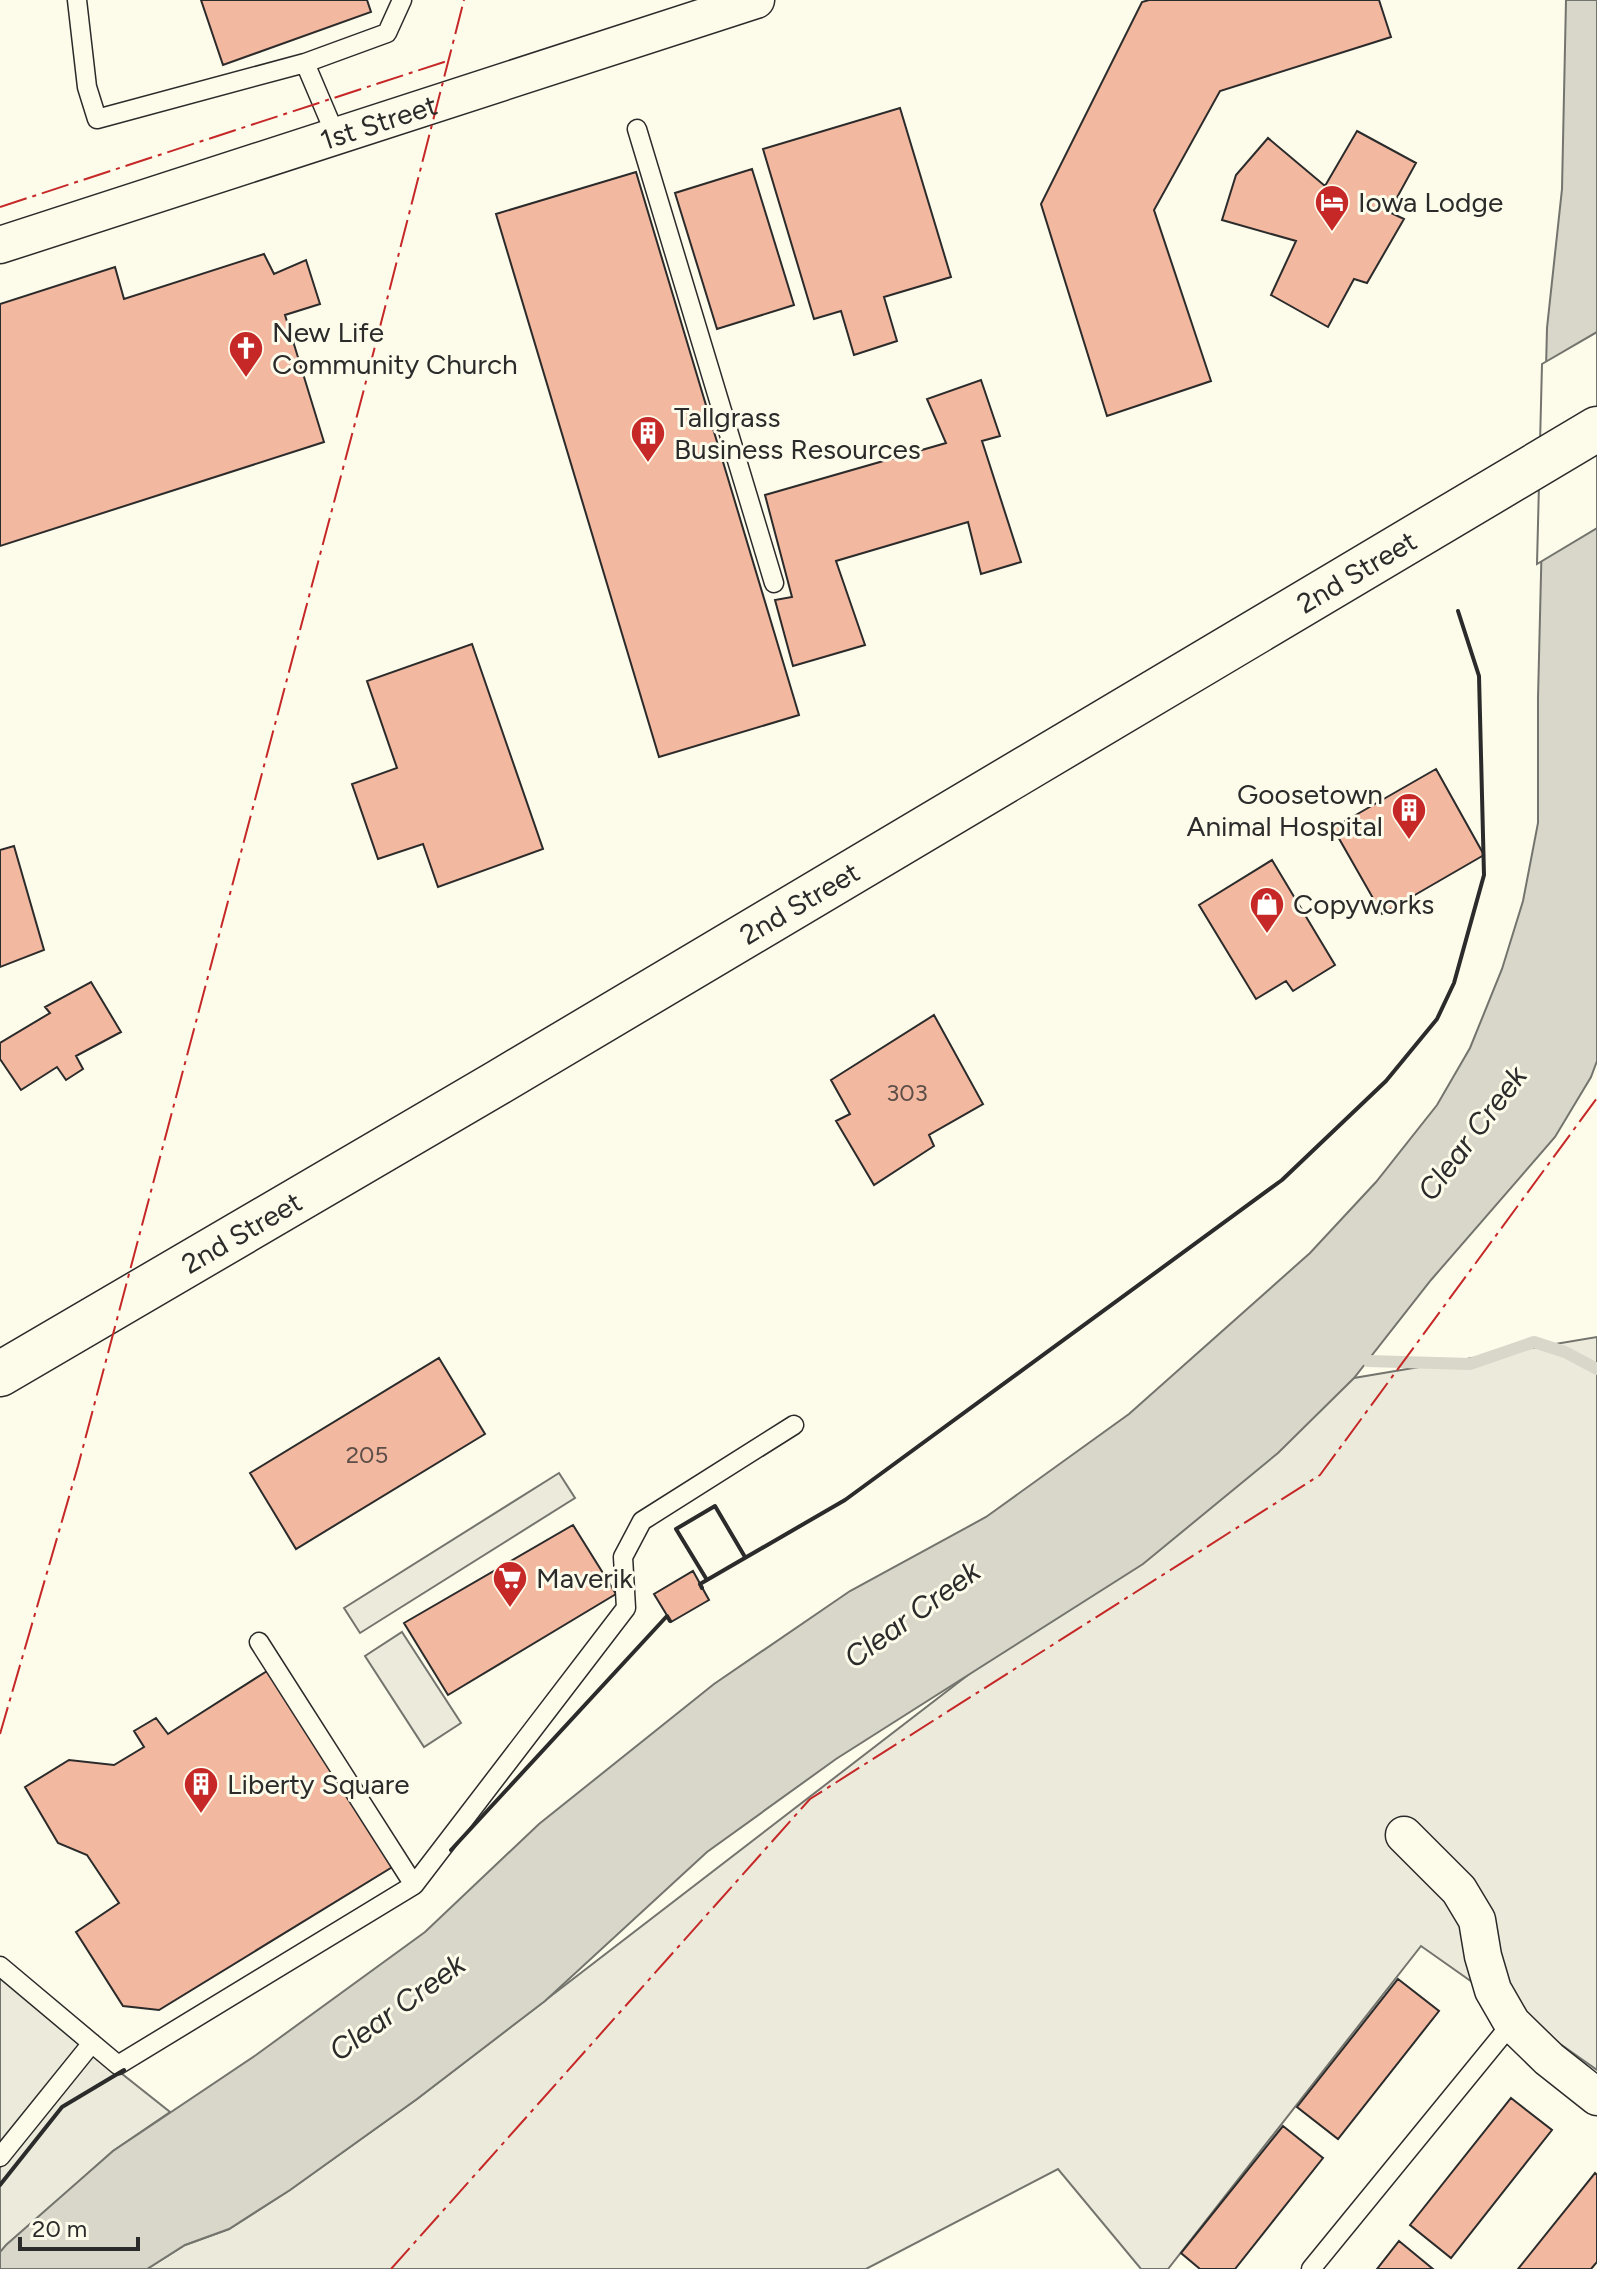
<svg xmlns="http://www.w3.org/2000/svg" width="1597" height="2269" font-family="Figtree,sans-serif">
  <rect width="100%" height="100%" fill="#fdfbea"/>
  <path fill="#ecebdb" stroke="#74746e" stroke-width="2" d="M1597,1337V2070L1421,1946L1168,2269H1141L1058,2169L866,2269H147L185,2245L229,2229L290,2190L417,2099L1354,1378Z
    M0,1977L170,2112L113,2151L0,2252Z"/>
  <path fill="#eceadb" stroke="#74746e" stroke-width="2" d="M559,1473L575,1498L360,1633L344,1608Z
    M402,1632L461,1723L424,1747L365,1656Z"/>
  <path fill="#d8d7c9" stroke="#74746e" stroke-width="2" d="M1566,0H1597V1061L1591,1077L1555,1137L1431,1280L1354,1378L1278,1453L1143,1564L836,1759L707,1852L545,2001L417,2099L290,2190L229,2229L185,2245L147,2269H0V2252L6,2245L113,2151L256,2055L425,1932L539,1824L714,1684L850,1591L986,1517L1129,1414L1310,1253L1376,1182L1437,1105L1470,1048L1502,969L1523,901L1538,823V698L1547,328L1562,189Z"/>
  <path fill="#fdfbea" stroke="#74746e" stroke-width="2" d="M1597,332V528L1537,564L1542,364Z"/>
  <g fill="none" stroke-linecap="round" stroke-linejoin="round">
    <path stroke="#d8d7c9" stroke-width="12" d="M1368,1361L1470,1364L1534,1342L1565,1352L1597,1369"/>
  </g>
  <path fill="#f2b8a0" stroke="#2b2b2b" stroke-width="2" d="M201,0H367L371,12L223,65Z
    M1149,0H1379L1391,37L1220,91L1154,210L1211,381L1107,416L1041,204L1142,2Z
    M900,108L951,277L884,297L897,341L854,355L841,311L814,319L763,149Z
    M1357,131L1416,163L1389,212L1404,219L1367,283L1354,279L1328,327L1271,295L1296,241L1222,220L1236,175L1268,138L1325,186Z
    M752,169L794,305L717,329L675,193Z
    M636,172L799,715L659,757L496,214Z
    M264,254L274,274L306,260L320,304L285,315L324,442L0,546V304L115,267L124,299Z
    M981,380L1000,436L982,441L1021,562L981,574L968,522L836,561L865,645L793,666L775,600L792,597L765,495L946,443L927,399Z
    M472,644L543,849L438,887L423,844L378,859L352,784L397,768L367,681Z
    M1436,769L1484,855L1382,914L1333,828Z
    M14,846L44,950L0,967V850Z
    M1272,860L1335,965L1293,991L1286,981L1256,999L1199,905Z
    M91,982L121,1032L76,1056L83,1069L66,1080L57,1067L21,1090L0,1059V1043L50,1013L45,1007Z
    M934,1015L983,1104L929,1135L934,1146L874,1185L836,1121L850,1114L831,1080Z
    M439,1358L485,1434L296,1549L250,1473Z
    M573,1525L616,1594L448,1695L404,1623Z
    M693,1571L709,1600L671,1622L654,1594Z
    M267,1671L394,1866L159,2010L123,2006L76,1932L119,1903L87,1855L58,1843L25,1787L69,1760L114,1765L144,1747L134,1731L156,1718L168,1734Z
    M1398,1979L1439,2011L1338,2139L1297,2107Z
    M1511,2098L1552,2130L1451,2258L1410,2225Z
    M1283,2126L1323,2158L1235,2269H1200L1181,2253Z
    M1595,2173L1597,2175V2262L1591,2269H1518Z
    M1399,2241L1433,2269H1377Z"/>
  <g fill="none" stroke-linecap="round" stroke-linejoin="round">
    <g stroke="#2b2b2b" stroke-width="21">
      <path id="lane" d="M77,0L87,87L97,119L305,63L387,33L402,0
        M305,63L336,136
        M637,129L774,583
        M414,1885L626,1608L623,1557L642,1521L794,1425
        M0,1966L118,2065L414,1885L259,1642
        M0,2157L92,2043
        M1311,2269L1512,2023"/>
    </g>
    <g stroke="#2b2b2b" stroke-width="39">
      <g id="street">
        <path id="s1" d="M0,245L756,0"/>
        <path d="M1404,1835L1459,1890L1477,1920L1483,1956L1493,1990L1512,2023L1549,2059L1597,2097"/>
      </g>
    </g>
    <g stroke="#2b2b2b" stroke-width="47">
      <g id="primary">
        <path id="s2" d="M0,1374L499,1082L1597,429"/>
      </g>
    </g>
    <use href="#lane" stroke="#fdfbea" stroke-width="18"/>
    <use href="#street" stroke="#fdfbea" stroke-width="36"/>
    <use href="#primary" stroke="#fdfbea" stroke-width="44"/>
    <path stroke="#2b2b2b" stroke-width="4" d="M707,1580L676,1529L715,1506L745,1557
      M702,1588L700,1584L845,1500L1282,1180L1386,1081L1437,1019L1454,983L1484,875L1479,676L1458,611
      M451,1850L667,1616L670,1621
      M0,2185L62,2107L124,2070"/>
    <path stroke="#c62828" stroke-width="2" stroke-dasharray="28 6 4 6" stroke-linecap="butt" d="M0,207L447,61
      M0,1734L78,1466L363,393L464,0
      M391,2269L810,1799L1320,1475L1597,1098"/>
  </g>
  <defs>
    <g id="hotel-pin" transform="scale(1.8)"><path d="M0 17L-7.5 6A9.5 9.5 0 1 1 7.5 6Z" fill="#c62828" stroke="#fdfbea"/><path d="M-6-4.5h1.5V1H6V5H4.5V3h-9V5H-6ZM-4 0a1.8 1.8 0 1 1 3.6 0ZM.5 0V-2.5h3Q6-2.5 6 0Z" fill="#fff"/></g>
    <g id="church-pin" transform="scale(1.8)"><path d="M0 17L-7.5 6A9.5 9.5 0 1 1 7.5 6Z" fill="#c62828" stroke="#fdfbea"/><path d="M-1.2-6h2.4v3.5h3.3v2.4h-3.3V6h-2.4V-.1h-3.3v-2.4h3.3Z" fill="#fff"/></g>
    <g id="building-pin" transform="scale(1.8)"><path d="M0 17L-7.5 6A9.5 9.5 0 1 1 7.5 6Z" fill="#c62828" stroke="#fdfbea"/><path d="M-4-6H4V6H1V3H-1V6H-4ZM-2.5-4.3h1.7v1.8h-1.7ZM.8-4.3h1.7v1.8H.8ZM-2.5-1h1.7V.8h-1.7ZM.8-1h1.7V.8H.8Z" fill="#fff"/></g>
    <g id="shop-pin" transform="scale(1.8)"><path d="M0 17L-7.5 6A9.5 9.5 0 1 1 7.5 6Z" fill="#c62828" stroke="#fdfbea"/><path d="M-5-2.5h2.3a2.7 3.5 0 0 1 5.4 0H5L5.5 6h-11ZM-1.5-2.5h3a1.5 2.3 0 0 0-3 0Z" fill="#fff"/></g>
    <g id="supermarket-pin" transform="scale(1.8)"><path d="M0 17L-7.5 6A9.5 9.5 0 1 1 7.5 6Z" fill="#c62828" stroke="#fdfbea"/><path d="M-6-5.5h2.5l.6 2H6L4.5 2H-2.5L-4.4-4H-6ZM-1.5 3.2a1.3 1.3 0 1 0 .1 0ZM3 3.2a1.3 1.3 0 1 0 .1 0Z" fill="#fff"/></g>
  </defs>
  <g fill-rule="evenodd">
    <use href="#hotel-pin" x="1332" y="202"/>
    <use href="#church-pin" x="246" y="348"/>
    <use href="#building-pin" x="648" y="433"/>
    <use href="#building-pin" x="1409" y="810"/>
    <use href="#shop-pin" x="1267" y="904"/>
    <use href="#supermarket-pin" x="510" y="1578"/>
    <use href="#building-pin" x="201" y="1784"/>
  </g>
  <g text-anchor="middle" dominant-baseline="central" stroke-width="6" stroke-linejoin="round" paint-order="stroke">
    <g font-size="24" fill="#5d4e48">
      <text x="907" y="1092">303</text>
      <text x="367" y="1454">205</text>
    </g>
    <g font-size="28" fill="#2b2b2b" stroke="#fdfbea">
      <text stroke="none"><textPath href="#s1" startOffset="398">1st Street</textPath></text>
      <text stroke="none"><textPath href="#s2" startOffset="1576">2nd Street</textPath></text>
      <text stroke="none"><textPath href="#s2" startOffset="928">2nd Street</textPath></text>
      <text stroke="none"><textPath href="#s2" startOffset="280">2nd Street</textPath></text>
    </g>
    <g font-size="28" fill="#2b2b2b" stroke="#fdfbea" text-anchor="start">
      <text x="1358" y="202">Iowa Lodge</text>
      <text x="272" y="332">New Life<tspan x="272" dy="32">Community Church</tspan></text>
      <text x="674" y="417">Tallgrass<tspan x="674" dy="32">Business Resources</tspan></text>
      <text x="1383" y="794" text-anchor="end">Goosetown<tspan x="1383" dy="32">Animal Hospital</tspan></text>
      <text x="1293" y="904">Copyworks</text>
      <text x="536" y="1578">Maverik</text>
      <text x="227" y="1784">Liberty Square</text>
    </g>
    <g font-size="30" font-style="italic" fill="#2b2b2b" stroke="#fdfbea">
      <text transform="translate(1472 1133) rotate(-53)">Clear Creek</text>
      <text transform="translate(912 1614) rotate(-36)">Clear Creek</text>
      <text transform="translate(397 2007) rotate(-36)">Clear Creek</text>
    </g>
  </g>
  <path d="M20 2237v12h118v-12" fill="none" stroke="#2b2b2b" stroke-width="4"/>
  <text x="32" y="2237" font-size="24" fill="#2b2b2b" stroke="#fdfbea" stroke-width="6" paint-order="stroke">20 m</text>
</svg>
